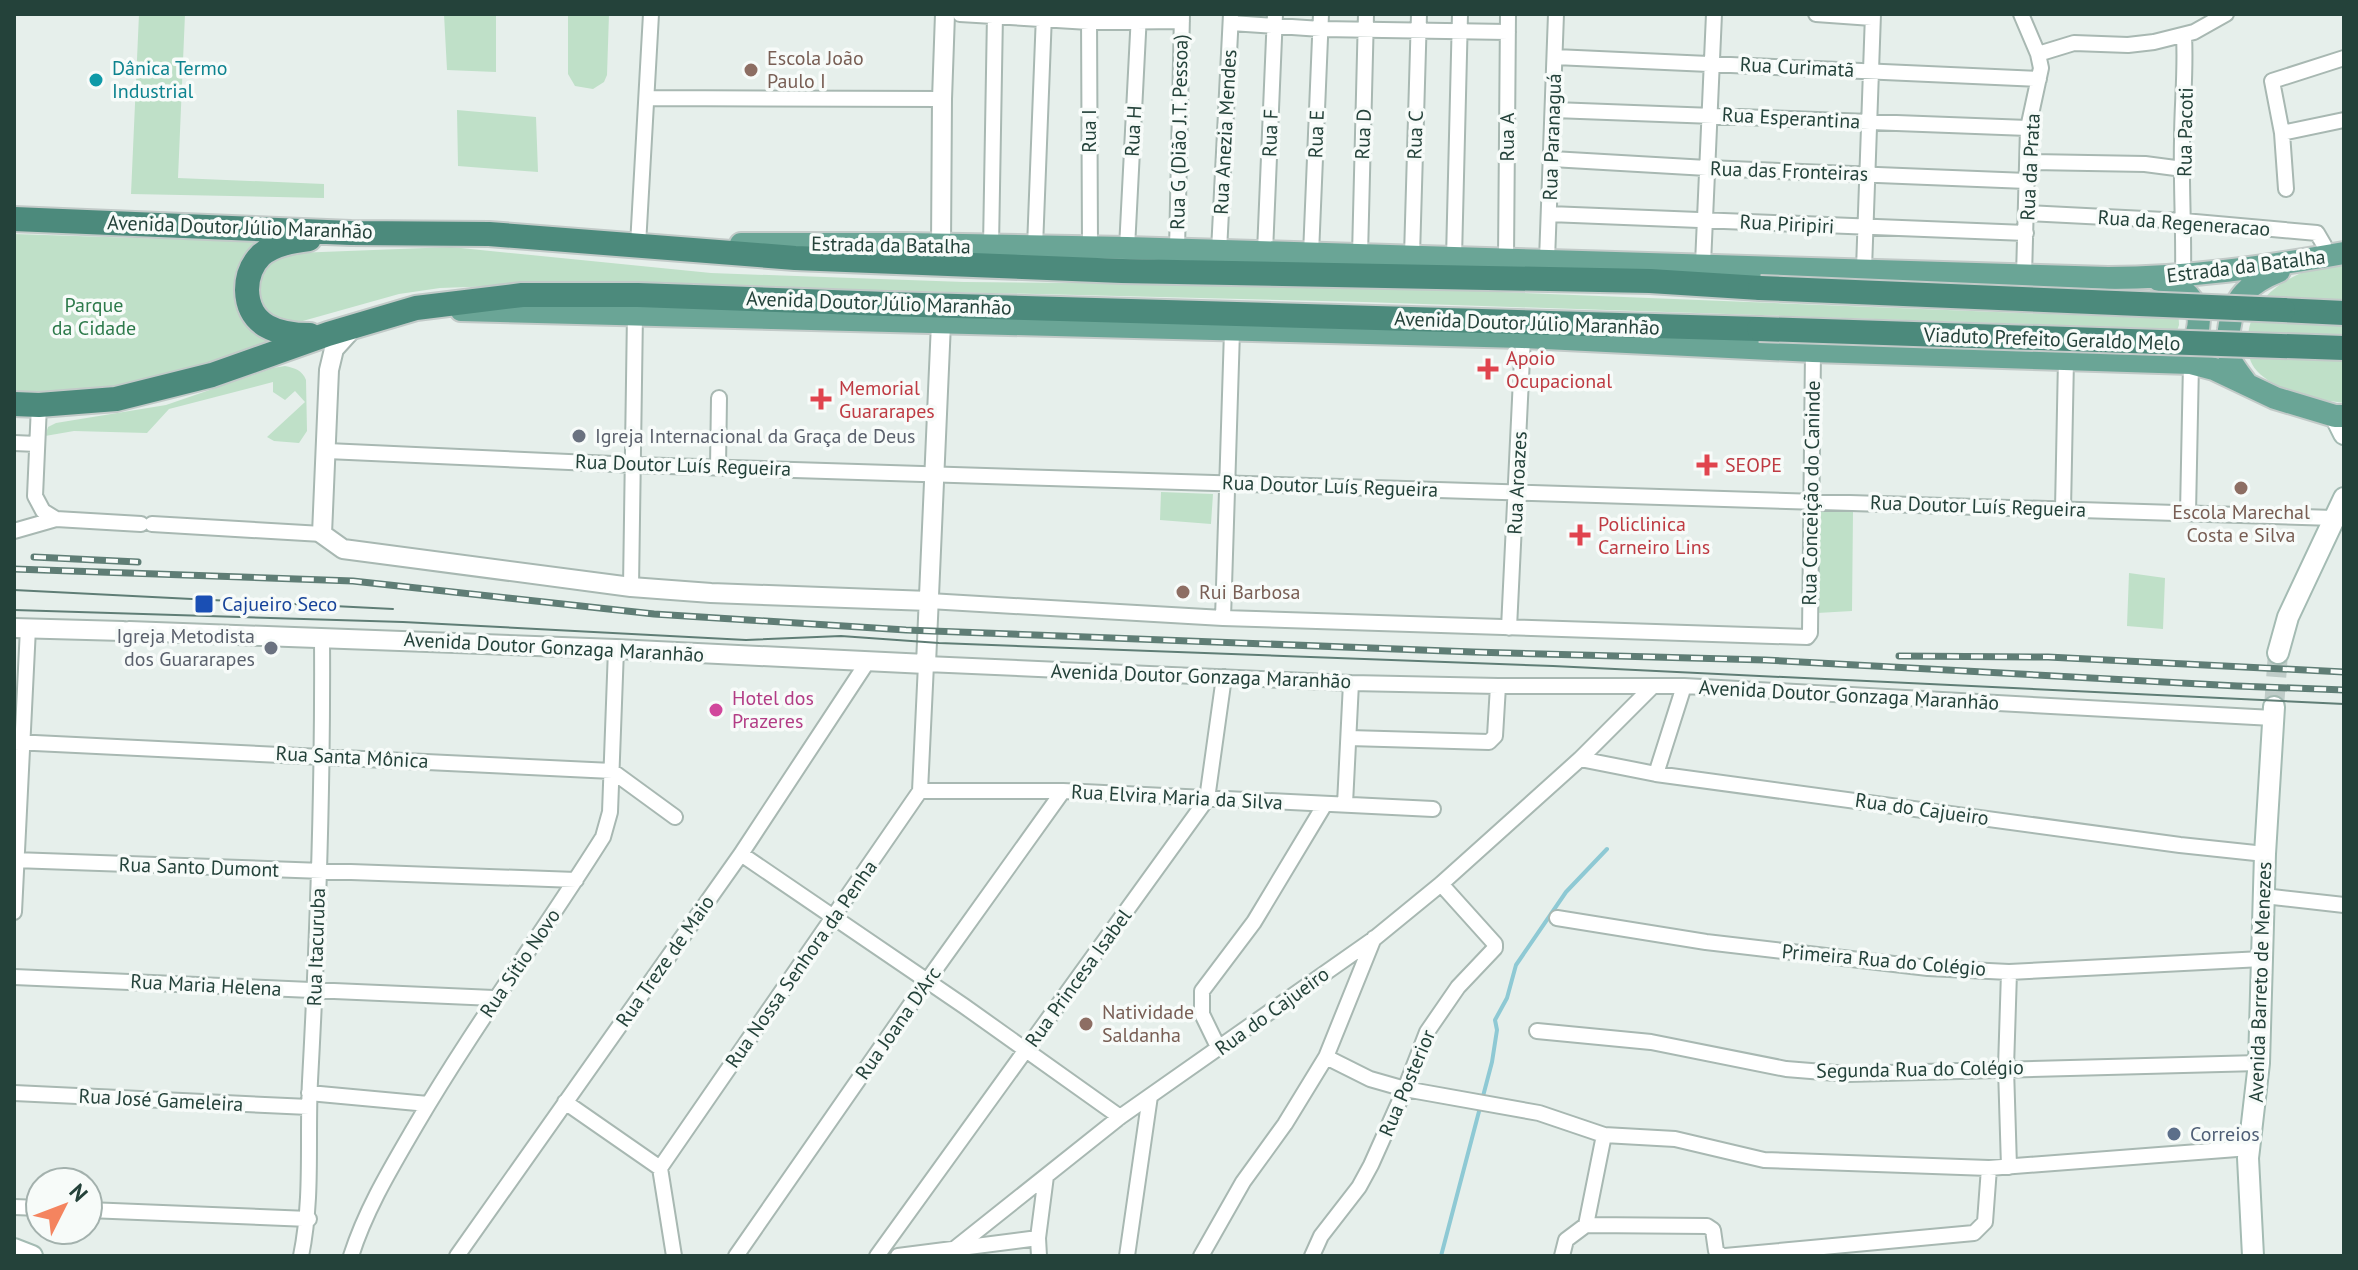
<svg xmlns="http://www.w3.org/2000/svg" width="2358" height="1270" font-family="'PT Sans',sans-serif">
  <rect width="100%" height="100%" fill="#e6efeb"/>
  <path fill="#bfe0c8" d="M139,14H185L178,178L324,184V198L131,194Z
    M444,14H496V72L447,70Z
    M568,14H609L607,75L604,82L593,89L575,86L568,74Z
    M457,110L536,117L538,172L458,166Z
    M14,234L230,241L271,239L241,280L279,344L149,385L14,401Z
    M451,247L711,273L964,282L1325,285L2148,318L2150,289L2171,296L2178,304L2179,325L2174,339L2146,355L2147,328L1364,302L578,283L440,288L399,294L292,324L269,316L258,301C260,269 264,260 296,253Z
    M2344,258V403C2315,399 2278,393 2257,371C2248,361 2247,349 2248,336C2253,287 2304,269 2344,258Z
    M285,366C295,368 302,370 306,380L307,431L299,443L274,441L267,437L305,402L295,391L285,400L273,392V382L169,409L147,433L74,431L45,436L48,427L56,423L166,405L273,368Z
    M1161,492L1213,494L1211,524L1160,520Z
    M1821,510L1853,512L1852,611L1817,613Z
    M2129,573L2165,578L2163,629L2127,626Z"/>
  <g fill="none" stroke-linecap="round" stroke-linejoin="round">
    <path stroke="#8ec9d4" stroke-width="4" d="M1441,1256L1492,1062L1497,1030L1495,1020L1507,998L1516,965L1566,892L1607,849"/>
    <path stroke="#bfccc8" stroke-width="20" stroke-dasharray="20 10" stroke-linecap="butt" d="M2274,707L2278,653"/>
    <g stroke="#a8b8b2" stroke-width="18">
      <path id="minor" d="M960,14L1089,22L1182,21
        M1089,14L1090,248
        M1816,14L1872,18
        M2021,14L2038,54L2041,68L2028,128L2024,276
        M1231,23L1321,29L1508,32
        M2038,54L2074,43L2128,45L2154,42L2194,32L2226,14
        M1555,57L2039,79
        M647,98L942,99
        M1554,110L2028,128
        M2282,133L2344,120
        M1552,159L1707,168L2027,181
        M2027,162L2145,164L2183,169
        M2286,189L2282,133L2272,81L2344,58
        M2026,213L2184,221L2317,233L2324,245L2325,256
        M1549,214L2026,233
        M638,245L651,14
        M991,246L995,14
        M1035,247L1044,14
        M1127,248L1139,14
        M1177,250L1182,14
        M1219,251L1231,14
        M1265,252L1275,14
        M1311,254L1321,14
        M1360,255L1366,14
        M1412,256L1419,14
        M1454,258L1460,14
        M1506,259L1508,14
        M1547,260L1556,14
        M1703,264L1714,14
        M1864,269L1873,14
        M2183,276C2184,230 2181,185 2182,140C2182,105 2186,71 2184,36
        M39,405L35,496L43,511L56,519L141,524
        M14,443L37,444
        M327,451L635,465L2334,518
        M718,467L719,398
        M2063,509L2066,359
        M2188,513L2191,363
        M152,524L322,534
        M14,531L56,519
        M631,587L635,313
        M929,601L1223,618L1807,637L1810,633L1813,351
        M1223,618L1232,331
        M1509,628L1523,337
        M1349,738L1489,742L1495,736L1498,686
        M14,742L612,771L675,817
        M1580,759L1656,774L2180,845L2265,854
        M1656,774L1684,686
        M920,791H1063L1433,809
        M1345,804L1351,683
        M741,854L964,1006L1120,1117
        M14,860L576,880
        M2264,896L2344,905
        M14,912L28,628
        M1557,918L1706,942L1928,968L2009,972L2262,959
        M14,977L494,998
        M1537,1031L1651,1042L1786,1069L1848,1074L2259,1063
        M1219,1049L1202,1014V991L1254,922L1325,804
        M1326,1057L1370,1079L1405,1089L1539,1113L1604,1135L1675,1139L1764,1160L1989,1168L2250,1148
        M14,1093L309,1107
        M309,1093L428,1104
        M565,1102L660,1168
        M2009,1167L2006,1068L2009,972
        M14,1207L40,1208
        M88,1210L309,1219
        M1586,1225L1707,1226L1713,1230L1716,1251L1722,1256
        M953,1250L1120,1117L1375,938L1441,884L1580,759L1652,687
        M301,1256C313,1197 307,1140 310,1081C318,933 323,785 322,637
        M351,1256C366,1209 391,1168 416,1125C474,1026 542,934 603,837L610,812L616,649
        M457,1256L741,854L868,661
        M674,1256L660,1168L920,791L926,664L1351,683L1498,686H1684L2273,718
        M736,1256L927,981L1063,791
        M877,1256L1207,799L1224,677
        M898,1256L1038,1238
        M1039,1256L1038,1238L1046,1176
        M1127,1256L1150,1096
        M1201,1256L1243,1182L1285,1124L1326,1057L1374,938
        M1312,1256L1321,1236L1359,1187L1371,1165L1405,1089L1427,1032L1458,987L1495,948V944L1441,884
        M1562,1256L1566,1240L1586,1225L1604,1135
        M1725,1256L1974,1233L1985,1222L1989,1168"/>
    </g>
    <g stroke="#a8b8b2" stroke-width="22">
      <path id="tertiary" d="M941,245L942,99L945,14
        M353,328L334,349L329,370L322,534L343,549L631,587L711,593L929,601
        M14,628L123,631
        M129,631L616,649L926,664L941,323"/>
    </g>
    <g stroke="#a4bbb3" stroke-width="24">
      <path id="secondary" d="M2335,416L2344,434
        M2278,653L2288,617L2344,498
        M14,1249L32,1256
        M2253,1256L2248,1158L2259,1063L2265,854L2274,707"/>
    </g>
    <g stroke="#c2cac8" stroke-width="26">
      <path id="primary" d="M741,244H907L1127,248L2108,278C2188,278 2266,267 2344,253
        M2159,280C2197,286 2215,330 2180,353
        M461,310L1523,337L1813,351L2191,363L2214,369L2275,398L2335,416H2344
        M2246,383C2241,376 2235,369 2231,361C2227,351 2227,341 2229,330C2233,298 2249,283 2279,271"/>
    </g>
    <g stroke="#c2cac8" stroke-width="28">
      <path id="trunk" d="M14,219L351,233L489,234L795,258L1122,271L1650,281L1760,288
        M309,239C293,241 274,244 261,255C252,264 247,277 247,290C248,327 279,335 310,335
        M2283,310L2344,313
        M14,404L39,405L116,399L212,375L328,334L416,308L522,295H638L887,304L1759,329"/>
    </g>
    <use href="#minor" stroke="#fff" stroke-width="14"/>
    <use href="#tertiary" stroke="#fff" stroke-width="18"/>
    <use href="#secondary" stroke="#fff" stroke-width="20"/>
    <use href="#primary" stroke="#6aa596" stroke-width="22"/>
    <use href="#trunk" stroke="#4c8a7c" stroke-width="24"/>
    <path stroke="#5f7d75" stroke-width="2" d="M14,590L393,609
      M14,610L403,622L746,640L841,636L939,643L1553,666L2344,704"/>
    <g stroke="#5f7d75" stroke-width="7">
      <path id="rail" d="M34,557L138,562
        M14,569L353,581L654,614L906,630L1473,652L1765,660L2237,686L2344,690
        M1899,656L2048,657L2344,672"/>
    </g>
    <use href="#rail" stroke="#f7fbf9" stroke-width="4" stroke-dasharray="12" stroke-linecap="butt"/>
    <g stroke="#c2cac8" stroke-width="28" stroke-linecap="butt">
      <path id="trunk-bridge" d="M1760,288L2283,310
        M1759,329L2344,348"/>
    </g>
    <use href="#trunk-bridge" stroke="#4c8a7c" stroke-width="24"/>
  </g>
  <g fill="#8d6e63" stroke="#f7fbf9" stroke-width="3">
    <circle cx="751" cy="70" r="8"/>
    <circle cx="2241" cy="488" r="8"/>
    <circle cx="1183" cy="592" r="8"/>
    <circle cx="1086" cy="1024" r="8"/>
  </g>
  <circle fill="#0f9aa8" stroke="#f7fbf9" stroke-width="3" cx="96" cy="80" r="8"/>
  <g fill="#e0444e" stroke="#f7fbf9" stroke-width="3">
    <path d="M1484 357h8v8h8v8h-8v8h-8v-8h-8v-8h8z"/>
    <path d="M817 387h8v8h8v8h-8v8h-8v-8h-8v-8h8z"/>
    <path d="M1703 453h8v8h8v8h-8v8h-8v-8h-8v-8h8z"/>
    <path d="M1576 523h8v8h8v8h-8v8h-8v-8h-8v-8h8z"/>
  </g>
  <g fill="#6b7280" stroke="#f7fbf9" stroke-width="3">
    <circle cx="579" cy="436" r="8"/>
    <circle cx="271" cy="648" r="8"/>
  </g>
  <rect fill="#1a4fb4" stroke="#f7fbf9" stroke-width="3" x="194" y="594" width="20" height="20" rx="4"/>
  <circle fill="#d1479c" stroke="#f7fbf9" stroke-width="3" cx="716" cy="710" r="8"/>
  <circle fill="#5c6f8a" stroke="#f7fbf9" stroke-width="3" cx="2174" cy="1134" r="8"/>
  <g text-anchor="middle" dominant-baseline="central" stroke-width="7" stroke-linejoin="round" paint-order="stroke">
    <g font-size="20" fill="#785e54" stroke="#f7fbf9" text-anchor="start">
      <text x="767" y="58">Escola João<tspan x="767" dy="23">Paulo I</tspan></text>
      <text x="2241" y="512" text-anchor="middle">Escola Marechal<tspan x="2241" dy="23">Costa e Silva</tspan></text>
      <text x="1199" y="592">Rui Barbosa</text>
      <text x="1102" y="1012">Natividade<tspan x="1102" dy="23">Saldanha</tspan></text>
    </g>
    <g font-size="20" fill="#24423a" stroke="#f7fbf9">
      <text transform="translate(1797 67) rotate(3)">Rua Curimatã</text>
      <text transform="translate(1791 118) rotate(3)">Rua Esperantina</text>
      <text transform="translate(1089 131) rotate(-90)">Rua I</text>
      <text transform="translate(1133 131) rotate(-87)">Rua H</text>
      <text transform="translate(1179 132) rotate(-89)">Rua G (Dião J.T. Pessoa)</text>
      <text transform="translate(1225 132) rotate(-87)">Rua Anezia Mendes</text>
      <text transform="translate(2185 132) rotate(-89)">Rua Pacoti</text>
      <text transform="translate(1270 133) rotate(-88)">Rua F</text>
      <text transform="translate(1316 134) rotate(-88)">Rua E</text>
      <text transform="translate(1363 134) rotate(-88)">Rua D</text>
      <text transform="translate(1415 135) rotate(-88)">Rua C</text>
      <text transform="translate(1507 137) rotate(-90)">Rua A</text>
      <text transform="translate(1552 137) rotate(-88)">Rua Paranaguá</text>
      <text transform="translate(2030 167) rotate(-87)">Rua da Prata</text>
      <text transform="translate(1789 171) rotate(2)">Rua das Fronteiras</text>
      <text transform="translate(2184 223) rotate(4)">Rua da Regeneracao</text>
      <text transform="translate(1787 224) rotate(3)">Rua Piripiri</text>
      <text transform="translate(240 227) rotate(2)">Avenida Doutor Júlio Maranhão</text>
      <text transform="translate(891 245) rotate(1)">Estrada da Batalha</text>
      <text transform="translate(2246 266) rotate(-7)">Estrada da Batalha</text>
      <text transform="translate(879 303) rotate(2)">Avenida Doutor Júlio Maranhão</text>
      <text transform="translate(1527 323) rotate(2)">Avenida Doutor Júlio Maranhão</text>
      <text transform="translate(2052 339) rotate(2)">Viaduto Prefeito Geraldo Melo</text>
      <text transform="translate(683 465) rotate(2)">Rua Doutor Luís Regueira</text>
      <text transform="translate(1517 483) rotate(-87)">Rua Aroazes</text>
      <text transform="translate(1330 486) rotate(2)">Rua Doutor Luís Regueira</text>
      <text transform="translate(1811 493) rotate(-89)">Rua Conceição do Caninde</text>
      <text transform="translate(1978 506) rotate(2)">Rua Doutor Luís Regueira</text>
      <text transform="translate(554 647) rotate(3)">Avenida Doutor Gonzaga Maranhão</text>
      <text transform="translate(1201 676) rotate(2)">Avenida Doutor Gonzaga Maranhão</text>
      <text transform="translate(1849 695) rotate(3)">Avenida Doutor Gonzaga Maranhão</text>
      <text transform="translate(352 757) rotate(3)">Rua Santa Mônica</text>
      <text transform="translate(1177 797) rotate(3)">Rua Elvira Maria da Silva</text>
      <text transform="translate(1922 809) rotate(8)">Rua do Cajueiro</text>
      <text transform="translate(199 867) rotate(2)">Rua Santo Dumont</text>
      <text transform="translate(316 947) rotate(-88)">Rua Itacuruba</text>
      <text transform="translate(1884 960) rotate(5)">Primeira Rua do Colégio</text>
      <text transform="translate(665 961) rotate(-55)">Rua Treze de Maio</text>
      <text transform="translate(520 963) rotate(-56)">Rua Sítio Novo</text>
      <text transform="translate(801 964) rotate(-55)">Rua Nossa Senhora da Penha</text>
      <text transform="translate(1078 978) rotate(-54)">Rua Princesa Isabel</text>
      <text transform="translate(2260 982) rotate(-88)">Avenida Barreto de Menezes</text>
      <text transform="translate(206 985) rotate(3)">Rua Maria Helena</text>
      <text transform="translate(1272 1011) rotate(-36)">Rua do Cajueiro</text>
      <text transform="translate(898 1023) rotate(-55)">Rua Joana D'Arc</text>
      <text transform="translate(1920 1069) rotate(-1)">Segunda Rua do Colégio</text>
      <text transform="translate(1407 1083) rotate(-67)">Rua Posterior</text>
      <text transform="translate(161 1100) rotate(3)">Rua José Gameleira</text>
    </g>
    <g font-size="20" fill="#0d838f" stroke="#f7fbf9" text-anchor="start">
      <text x="112" y="68">Dânica Termo<tspan x="112" dy="23">Industrial</tspan></text>
    </g>
    <g font-size="20" fill="#2d7a4b" stroke="#f7fbf9">
      <text x="94" y="305">Parque<tspan x="94" dy="23">da Cidade</tspan></text>
    </g>
    <g font-size="20" fill="#be3a42" stroke="#f7fbf9" text-anchor="start">
      <text x="1506" y="358">Apoio<tspan x="1506" dy="23">Ocupacional</tspan></text>
      <text x="839" y="388">Memorial<tspan x="839" dy="23">Guararapes</tspan></text>
      <text x="1725" y="465">SEOPE</text>
      <text x="1598" y="524">Policlinica<tspan x="1598" dy="23">Carneiro Lins</tspan></text>
    </g>
    <g font-size="20" fill="#5b616d" stroke="#f7fbf9" text-anchor="start">
      <text x="595" y="436">Igreja Internacional da Graça de Deus</text>
      <text x="255" y="636" text-anchor="end">Igreja Metodista<tspan x="255" dy="23">dos Guararapes</tspan></text>
    </g>
    <g font-size="20" fill="#164399" stroke="#f7fbf9" text-anchor="start">
      <text x="222" y="604">Cajueiro Seco</text>
    </g>
    <g font-size="20" fill="#b23c85" stroke="#f7fbf9" text-anchor="start">
      <text x="732" y="698">Hotel dos<tspan x="732" dy="23">Prazeres</tspan></text>
    </g>
    <g font-size="20" fill="#4e5e75" stroke="#f7fbf9" text-anchor="start">
      <text x="2190" y="1134">Correios</text>
    </g>
  </g>
  <rect width="2358" height="1270" fill="none" stroke="#24423a" stroke-width="32"/>
  <g transform="translate(64 1206) rotate(48)"><circle r="38" fill="#f7fbf9" stroke="#a3b1ad" stroke-width="2"/>
  <path d="M0-6L14 30L0 20L-14 30Z" fill="#f4845f"/>
  <text y="-12" font-size="22" font-weight="bold" text-anchor="middle" fill="#24423a">N</text>
  </g>
</svg>
